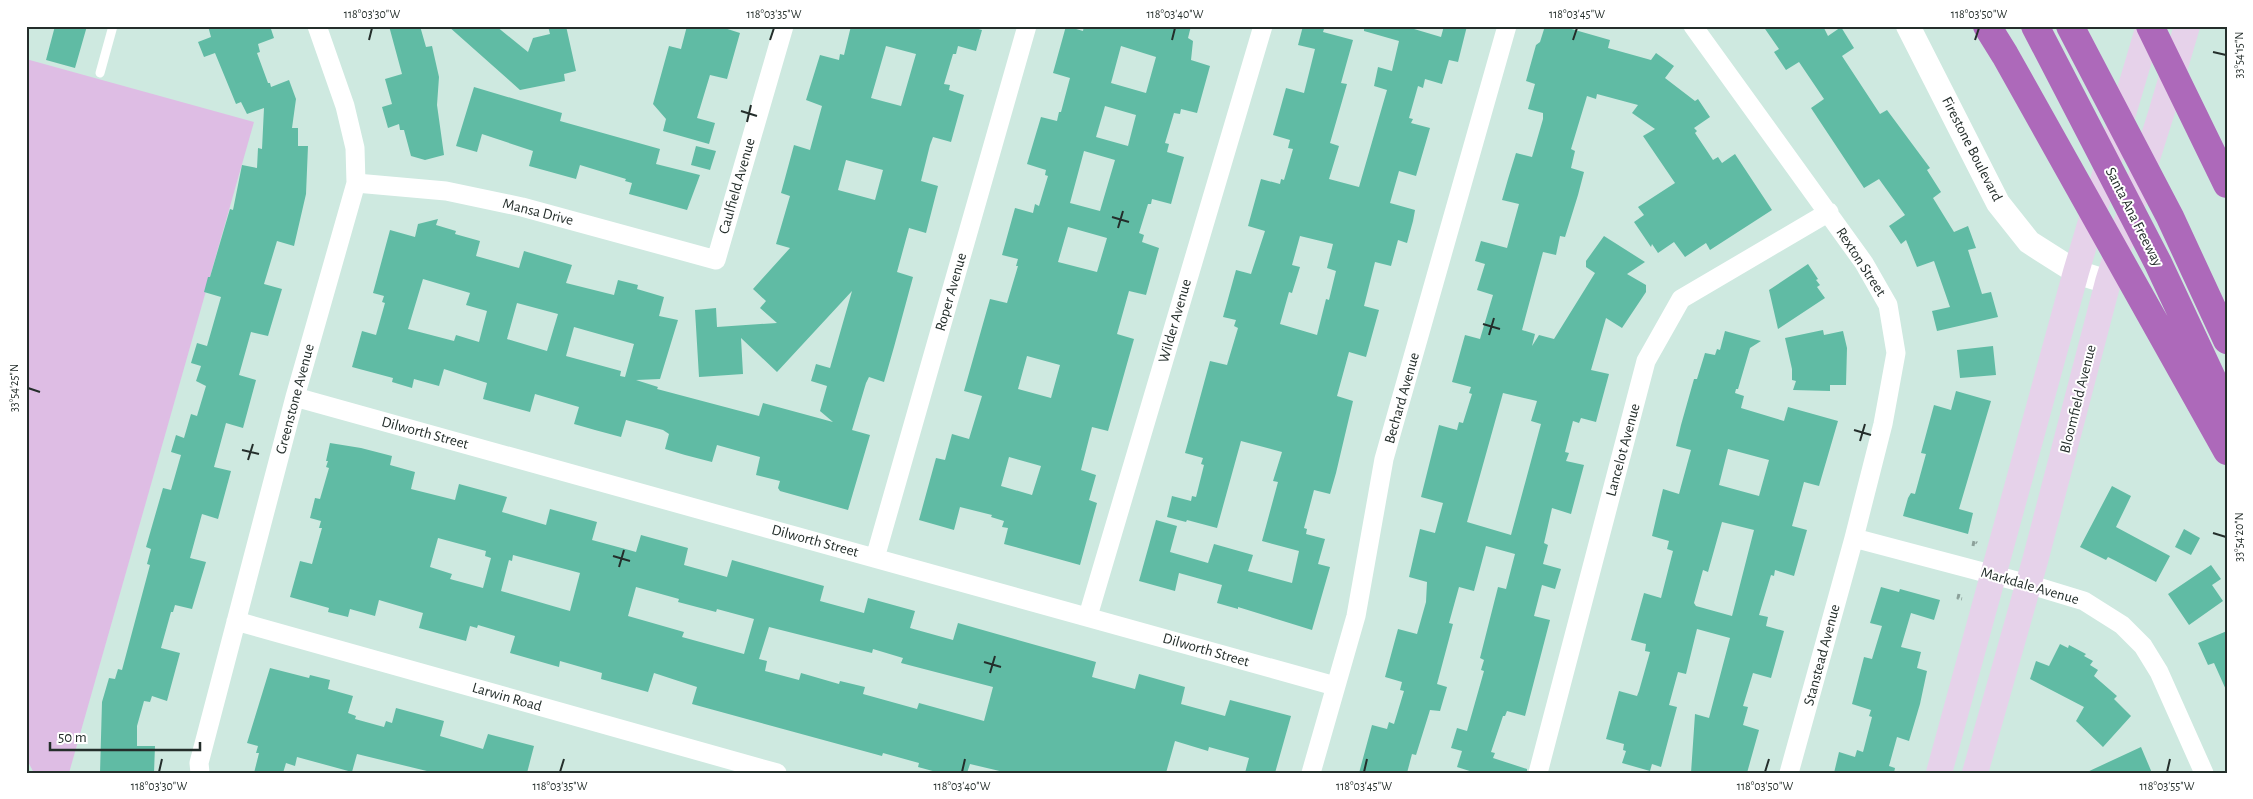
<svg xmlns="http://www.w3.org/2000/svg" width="2253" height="799" font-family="'Alegreya Sans',sans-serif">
  <rect width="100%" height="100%" fill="#cee9e0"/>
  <path fill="#debde4" d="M26,59L254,122L69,773H34L26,758Z"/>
  <path fill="#60bba4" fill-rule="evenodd" d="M55,26H87L75,68L46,60Z
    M208,26H270L274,38L258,44L260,52L257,53L268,83H270L271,87L289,80L296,99L292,128H298V146H308L306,194L294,246L277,241L264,284L282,289L268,336L251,332L239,375L256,380L243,428L226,423L214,467L231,471L218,519L202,514L190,558L206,562L192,609L175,605L173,612H171L161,648L180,653L167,701L152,696L150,702L144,701L137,726V746H155L154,773H100L102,702L109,678L115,679L118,669L122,670L150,565L147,564L151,549L146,547L163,488L171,490L181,455L171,452L176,435L184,438L191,414L197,416L206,386L196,381L201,366L191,363L197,343L207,346L221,297L204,292L208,277H210L230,209L233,210L242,165L257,168L258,148L262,149L264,108L247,114L241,102L236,104L215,53L204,57L198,42L211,37Z
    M389,26H420L426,47L432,46L439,77L437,105L444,155L425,160L411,156L404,130H400L399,124L388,128L382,107L392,104L385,79L402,74Z
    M448,26H496L528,52L533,38L550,34L548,26H566L576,71L564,74L565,81L520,90Z
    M687,26H718L740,33L727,79L710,75L697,118L715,123L709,144L663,131L666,119L653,104L669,46L681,49Z
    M851,26H968L982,30L976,51L958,46L956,54H953L944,84L950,85L949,90L964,95L951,142L933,137L930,145L921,181L938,186L926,233L909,228L897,272L913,277L894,347L884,382L869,377L866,383L852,430L870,435L848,510L780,491L778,488L780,481L756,475L760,457L717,445L712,462L685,455L665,449L669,434L663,430L626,420L621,437L595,430L574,424L579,407L535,394L530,412L483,399L487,383L444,369L439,386L414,379L412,388L392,382L393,378L352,367L362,331L376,335L385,303L382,302L384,296L373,293L390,230L415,237L418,224L438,219L436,225L456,231L455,234L480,241L476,256L519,268L524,251L572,265L566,283L614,295L618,280L638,285L637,289L664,297L659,316L678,320L660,379L636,380L658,387L657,389L759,416L763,403L833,422L820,411L827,386L811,381L816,364L830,368L852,291L777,372L741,338L743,374L699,377L695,310L716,308L717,327L777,323L760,308L766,301L753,289L790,248L776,244L790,196L781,193L794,145L810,150L822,106L806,100L820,55L839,60L840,54L844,55ZM886,46L916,54L901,106L871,98ZM846,160L883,170L875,200L838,190ZM423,279L470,293L466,305L487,311L479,342L456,335L454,341L408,329ZM517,303L558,314L547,351L507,339ZM574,327L634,344L625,377L620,376L621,371L566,356Z
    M1066,26L1083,31L1084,26H1191L1188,38L1193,41L1191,60L1210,66L1197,113L1181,109L1180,114L1174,113L1165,143L1169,144L1167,152L1184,157L1171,204L1152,199L1151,204H1148L1139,233L1144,235L1142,242L1159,248L1146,295L1129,291L1117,334L1134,339L1108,431L1092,427L1081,470L1096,475L1089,500L1097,503L1080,565L1004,544L1008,528L1002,527L1004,521L991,517L992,515L960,507L954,530L919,520L936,458L945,460L952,434L969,439L982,396L964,391L990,299L1007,303L1018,266H1016L1018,259L1002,255L1015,208L1033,213L1035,204L1039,206L1048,176L1045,175L1046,170L1027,164L1041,117L1057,121L1059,112H1061L1070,78L1053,73ZM1121,46L1156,57L1146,93L1111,83ZM1105,106L1136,115L1128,146L1096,137ZM1084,151L1115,160L1100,211L1070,203ZM1068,227L1107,238L1097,272L1058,262ZM1027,356L1060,365L1051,398L1018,389ZM1009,457L1041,466L1032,495L1001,486Z
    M1303,26L1324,29L1323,32L1353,40L1341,83L1347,84L1330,143L1339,146L1329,179L1359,187L1387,90L1374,86L1378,67L1392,71L1399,41L1364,31V26H1404L1441,37L1444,26H1467L1458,62L1449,60L1442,84L1425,79L1423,88L1418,86L1409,118L1413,119L1411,123L1430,128L1416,176L1399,171L1390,203L1415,210L1413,221L1407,243L1398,240L1391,266L1375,262L1364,306L1379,310L1366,357L1349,352L1337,396L1353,401L1336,473L1330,494L1314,490L1304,528L1307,529L1306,534L1325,539L1318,564L1330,567L1312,630L1238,607V609L1217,603L1222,585L1179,573L1175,591L1139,581L1156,520L1177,526L1170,552L1208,563L1214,544L1253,555L1248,571L1292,583L1299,551L1262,541L1278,482L1273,481L1282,452L1241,441L1217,528L1187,520L1186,522L1167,517L1172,496L1191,501L1192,496L1196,497L1204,465L1201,464L1203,458L1185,453L1210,361L1227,365L1238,328L1234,326L1236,320L1223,317L1236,270L1251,274L1265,231L1248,226L1261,179L1280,184L1281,179L1284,180L1293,149L1288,148L1290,140L1273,135L1286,88L1304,93L1315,49L1298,45ZM1300,236L1333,244L1327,268L1336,271L1329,300L1326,299L1317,335L1280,324L1289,292L1292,293L1300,267L1292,265Z
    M1545,26H1561L1610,40L1608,48L1651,60L1656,53L1674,66L1665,78L1695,101L1698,99L1710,117L1694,128L1697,131L1695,133L1713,160L1718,157L1722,163L1735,154L1772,210L1710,250L1706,243L1685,257L1674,242L1658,253L1652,244L1651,247L1634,222L1644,215L1638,207L1675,183L1643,136L1655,129L1632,113L1638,105L1597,94L1596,99L1587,96L1571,149L1575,151L1571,168L1584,172L1578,195L1565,237L1560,236L1556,255L1543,252L1522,330L1535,334L1532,346L1539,335L1554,339L1595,273L1586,267V261L1604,236L1645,262L1627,274L1646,285V292L1622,328L1606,318L1591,370L1609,374L1596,422L1581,418L1579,423L1573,421L1565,452L1569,453L1566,461L1584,465L1571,514L1552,508L1544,543L1548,545L1543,564L1561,569L1555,589L1542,585L1534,616L1550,620L1525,716L1507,711L1505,716H1503L1491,752L1495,753L1493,758L1527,769V773H1476L1457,767L1462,751L1451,748L1457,728L1467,731L1484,671L1481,670L1484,660L1480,658L1498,587L1506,589L1515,554L1486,546L1474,591L1459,587L1449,623L1453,624L1437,684L1447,687L1440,711L1430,710L1416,755L1412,754L1407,773H1359L1372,725L1387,729L1389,722L1394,724L1404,691L1400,690L1402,682L1385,677L1398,629L1417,634L1426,602L1427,582L1409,577L1420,529L1435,533L1443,503L1421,497L1439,425L1457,430L1459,422L1463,423L1472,394L1469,393L1471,387L1452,382L1465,335L1480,339L1493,295L1477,290L1485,264L1475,261L1481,241L1507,248L1519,204L1502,200L1508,179L1516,153L1532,157L1543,119V113L1528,109L1535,84L1526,81L1536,45L1540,42ZM1503,393L1537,401L1531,421L1541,424L1511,535L1467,522Z
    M1763,26H1823L1828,36L1841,27L1854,48L1842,56L1880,114L1887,110L1930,168L1927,170L1941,192L1933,198L1954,232L1968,226L1976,248L1968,250L1982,294L1991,292L1998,317L1937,331L1932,311L1950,307L1934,261L1917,267L1906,240L1901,244L1889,226L1905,215L1879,179L1864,188L1811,108L1824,99L1799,62L1786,70L1774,52L1779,49Z
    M474,87L562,113L560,121L660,149L656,164L700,175L687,210L629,194L632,183L625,181L626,179L580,165L576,179L529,166L533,151L482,134L477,152L456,146Z
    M696,146L716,151L710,170L691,165Z
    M1808,264L1818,279L1816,280L1820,285L1817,287L1825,298L1778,329L1769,290Z
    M1823,330L1824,335L1843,331L1847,348L1846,385H1830V391L1793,390L1796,381L1792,380V369L1785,338Z
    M1725,331L1761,341L1750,348L1738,389H1736L1735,393L1744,396L1741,408L1784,421L1788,407L1838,421L1819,486L1804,482L1792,526L1807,530L1794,576L1775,570L1774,576L1771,575L1759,615L1768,617L1766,626L1784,631L1771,678L1753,673L1743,706L1748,707L1743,725L1759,730L1747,773H1691L1695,714L1709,718L1730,638L1697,629L1686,674L1678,672L1669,705L1677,707L1661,767L1652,764L1650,771L1622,763L1626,751L1623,750L1624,744L1606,739L1619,691L1637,696L1639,691L1650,652L1645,651L1646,644L1631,640L1644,593L1661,598L1673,551L1667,549L1669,541L1652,536L1658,510L1663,489L1679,494L1691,450L1676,446L1681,425L1694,379H1697L1705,353L1715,355L1717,349L1720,350ZM1728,449L1769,460L1759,496L1719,485ZM1722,522L1754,530L1732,616L1696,606L1694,603L1703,570L1708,572Z
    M1993,346L1996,375L1960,378L1957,350Z
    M1956,391L1991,401L1959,509L1973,513L1968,534L1903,516L1908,498L1911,493L1915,494L1926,454L1921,453L1934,405L1951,410Z
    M330,443L361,448L392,456L390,465L415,472L411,489L455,500L459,484L507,497L502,512L546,525L550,509L597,522L592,540L629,550L636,552L641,535L688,548L684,565L727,577L732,560L824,586L820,601L864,613L868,598L915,611L910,628L953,640L958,623L1096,662L1092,677L1135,689L1139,674L1185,687L1181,704L1225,716L1230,700L1291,716L1275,773H1245L1249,758L1209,747L1208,751L1175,741L1166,773H1008L970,764L967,773H940L918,767L919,763L883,753L882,756L692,704L697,687L654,673L648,692L601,679L602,673L560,661L559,667L510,653L515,636L478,625L477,628L470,626L466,641L419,628L423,613L379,600L375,616L350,609L348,617L328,612L329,608L290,597L300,561L312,564L322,528H319L321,521L310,518L315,498L320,499L329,468L326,467L328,461H326ZM438,538L486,551L485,556L491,558L483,588L450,579L452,574L430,567ZM513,555L580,573L570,611L501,591L509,560L512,561ZM636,587L679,599L678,602L716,612L717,609L754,619L744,654L682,637L684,632L628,616ZM769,627L872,653L873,649L903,658L901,663L993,687L984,721L919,703L917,709L863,694L865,687L840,681L839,684L801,673L799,680L765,671L767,661L759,659Z
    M2112,486L2131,496L2116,527L2170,556L2156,582L2116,561L2108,557L2106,560L2080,547Z
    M2184,529L2200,538L2191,555L2175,547Z
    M2211,565L2221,579L2212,585L2223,601L2189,625L2168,594Z
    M1881,587L1899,592L1900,589L1940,600L1934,620L1911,613L1901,647L1921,652L1917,668L1927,671L1920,704L1909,741L1897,737L1889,766L1895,768L1894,773H1834L1839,752L1855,757L1857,750L1863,752L1872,717L1869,716L1871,710L1852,704L1864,657L1872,659L1882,626L1870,623Z
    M2227,631V692L2214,663L2208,665L2198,643Z
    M2060,644L2068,648L2069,645L2086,654L2084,656L2093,661L2090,665L2098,670L2094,676L2117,696L2114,699L2131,716L2103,747L2076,721L2084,707L2030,679L2036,661L2049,666Z
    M270,668L309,678L310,675L330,680L328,689L353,696L348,713L356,716L355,719L384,727L386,721L392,723L396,708L444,721L440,736L483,749L488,734L534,746L527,773H435L357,754L352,772L297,757L295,766L286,763L283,773H254L259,753H256L258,746L247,743Z
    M2141,747L2152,773H2085Z"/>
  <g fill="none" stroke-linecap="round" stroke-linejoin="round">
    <path stroke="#8ca19a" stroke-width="3" stroke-dasharray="5 2.5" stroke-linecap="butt" d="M1973,546L1974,541L1977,543
      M1959,594L1958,598L1962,599"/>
    <path stroke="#fff" stroke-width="9" d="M100,73L113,26"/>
    <path stroke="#fff" stroke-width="19" d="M1693,26L1864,263L1888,305L1896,353L1883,424L1854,538L1789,773
      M356,183L446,191L522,207L716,260L784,26
      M295,397L1335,686
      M1854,538L2028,584L2084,601L2122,625L2143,646L2159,672L2204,773
      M875,558L1027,26
      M1088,616L1263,26
      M236,621L777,773
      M200,773L199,763L295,397L356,183L355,148L345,106L317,26
      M1311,773L1356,616L1384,459L1507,26
      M1538,773L1646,361L1681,299L1829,212"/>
    <path stroke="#fff" stroke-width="24" d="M1908,26L1998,203L2029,242L2076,272L2108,282"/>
    <path stroke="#e6d2ea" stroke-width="26" d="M1939,773L2076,272L2149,26
      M1975,773L2035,561L2108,282L2161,114L2187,26"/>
    <path stroke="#ad69ba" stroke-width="28" d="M1987,26L2005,55L2227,451
      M2035,26L2158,263L2227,410
      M2070,26L2170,217L2227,340
      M2150,26L2227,184"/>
  </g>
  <path fill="none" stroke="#242e2b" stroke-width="2" d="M369,40L372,28M770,40L774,28M1172,40L1175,28M1573,40L1577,28M1975,40L1979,28M2213,52L2226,55M741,111L757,116M747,122L751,105M1112,217L1129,222M1118,228L1123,211M1483,324L1500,329M1489,335L1494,318M28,388L40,392M1854,430L1871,435M1860,441L1865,424M242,450L259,454M248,460L253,444M2213,533L2226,537M613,556L630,561M619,567L624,550M984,662L1001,667M990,673L995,656M159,772L162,759M560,772L564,759M962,772L965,759M1364,772L1367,759M1765,772L1769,759M2167,772L2170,759"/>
  <g text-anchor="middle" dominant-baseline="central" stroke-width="4" stroke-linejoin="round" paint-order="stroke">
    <g font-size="15" fill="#242e2b" stroke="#fff">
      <text transform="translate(1972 149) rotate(63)">Firestone Boulevard</text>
      <text transform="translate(737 186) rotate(-74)">Caulfield Avenue</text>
      <text transform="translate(538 212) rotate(14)">Mansa Drive</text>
      <text transform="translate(2134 217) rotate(63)">Santa Ana Freeway</text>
      <text transform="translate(1861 262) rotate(57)">Rexton Street</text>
      <text transform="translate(951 292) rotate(-74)">Roper Avenue</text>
      <text transform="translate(1175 321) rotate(-74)">Wilder Avenue</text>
      <text transform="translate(1402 398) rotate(-74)">Bechard Avenue</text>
      <text transform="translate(295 399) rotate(-75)">Greenstone Avenue</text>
      <text transform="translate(2078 399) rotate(-76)">Bloomfield Avenue</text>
      <text transform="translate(425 433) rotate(15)">Dilworth Street</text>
      <text transform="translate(1623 450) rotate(-75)">Lancelot Avenue</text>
      <text transform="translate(815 541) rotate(15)">Dilworth Street</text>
      <text transform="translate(2030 586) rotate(16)">Markdale Avenue</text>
      <text transform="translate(1206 650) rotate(16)">Dilworth Street</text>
      <text transform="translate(1822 655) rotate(-75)">Stanstead Avenue</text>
      <text transform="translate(507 697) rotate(16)">Larwin Road</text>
    </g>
  </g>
  <rect width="2253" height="799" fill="none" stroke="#ffffff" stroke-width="55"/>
  <path d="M50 742v8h150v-8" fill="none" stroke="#242e2b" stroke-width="2.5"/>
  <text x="58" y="742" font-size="15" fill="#242e2b" stroke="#ffffff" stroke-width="4" paint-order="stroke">50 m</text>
  <rect x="28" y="28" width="2198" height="744" fill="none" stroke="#242e2b" stroke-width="2"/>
  <g font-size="12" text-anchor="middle" fill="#242e2b">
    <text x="372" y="18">118°03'30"W</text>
    <text x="774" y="18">118°03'35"W</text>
    <text x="1175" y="18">118°03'40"W</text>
    <text x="1577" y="18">118°03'45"W</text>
    <text x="1979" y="18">118°03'50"W</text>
    <text transform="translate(2239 55) rotate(-90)" y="4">33°54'15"N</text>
    <text transform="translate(14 388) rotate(-90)" y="4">33°54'25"N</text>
    <text transform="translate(2239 537) rotate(-90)" y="4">33°54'20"N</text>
    <text x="159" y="790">118°03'30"W</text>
    <text x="560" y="790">118°03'35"W</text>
    <text x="962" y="790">118°03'40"W</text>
    <text x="1364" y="790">118°03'45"W</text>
    <text x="1765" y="790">118°03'50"W</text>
    <text x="2167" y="790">118°03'55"W</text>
  </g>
</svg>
